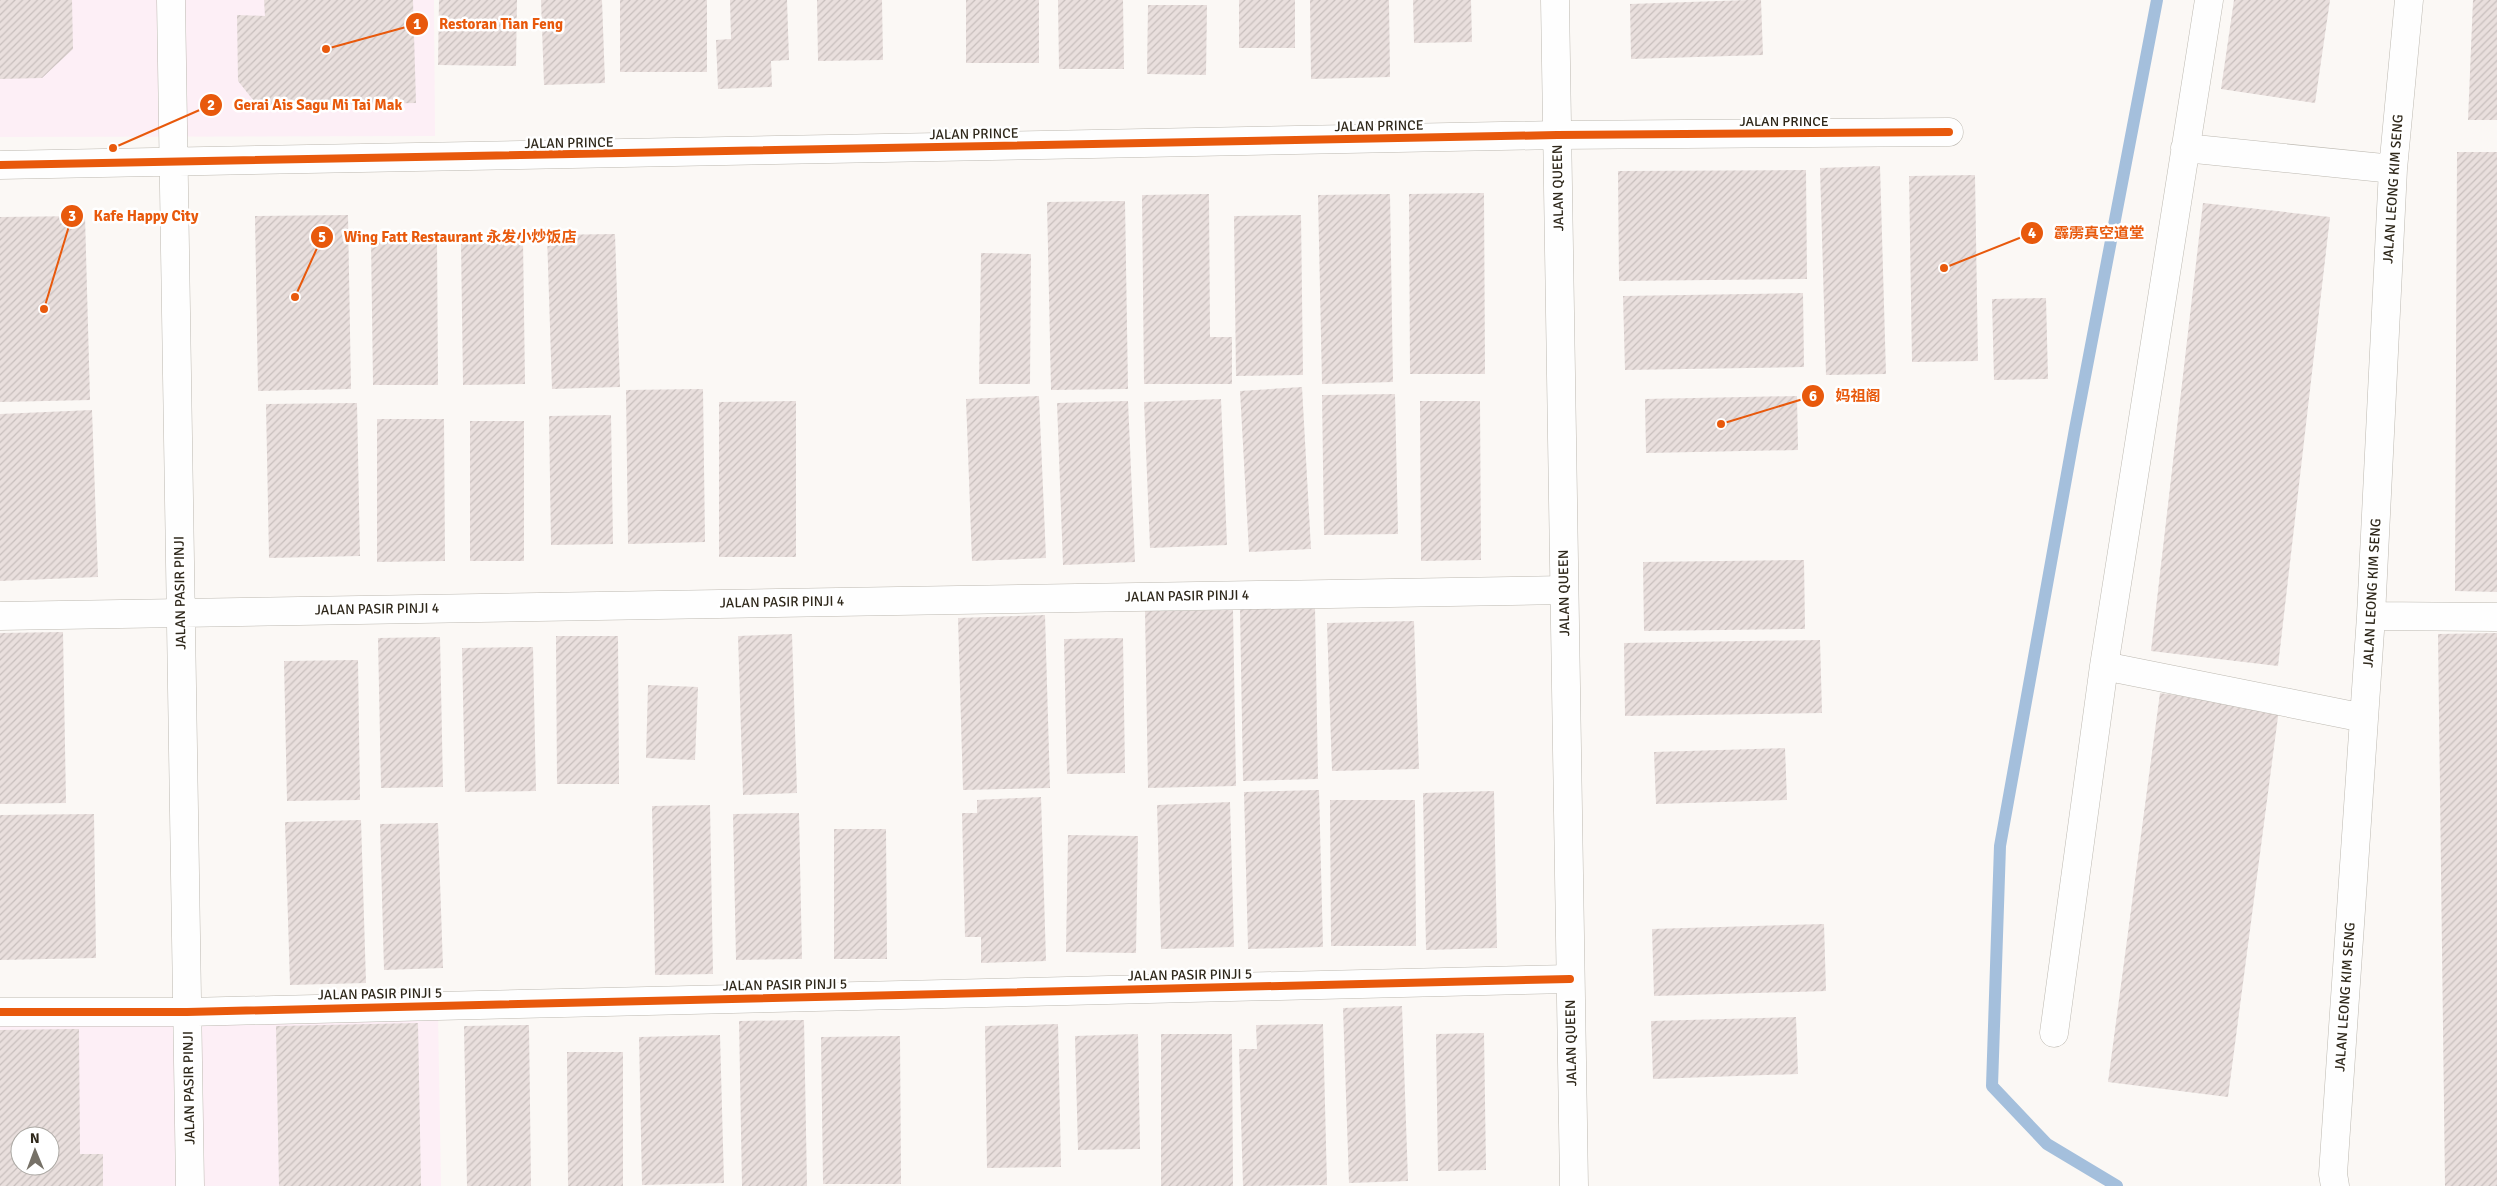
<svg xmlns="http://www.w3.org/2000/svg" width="2497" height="1186" font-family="Signika,'Noto Sans SC',sans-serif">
  <defs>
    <pattern id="building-hatch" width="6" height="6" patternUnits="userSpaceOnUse" patternTransform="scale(1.25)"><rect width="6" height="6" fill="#e9dfdd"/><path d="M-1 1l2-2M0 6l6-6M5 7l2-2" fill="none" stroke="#c8bfbd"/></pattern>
  </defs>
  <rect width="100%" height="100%" fill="#fbf8f5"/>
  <path fill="#fdeff6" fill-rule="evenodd" d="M0,0H434L435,136L0,137Z
    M438,1011L441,1186H0V1018ZM20,1136H50V1166H20Z"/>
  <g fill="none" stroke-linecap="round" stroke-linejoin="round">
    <path stroke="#a4bfdc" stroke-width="12" d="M2117,1186L2047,1144L1992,1086L2000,846L2075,429L2157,0"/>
  </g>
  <path fill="url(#building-hatch)" fill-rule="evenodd" d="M0,0H72L73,49L42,78L0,79Z
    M264,0H413L416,103L258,106L238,81L237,15L265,16Z
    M439,0H517L516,66L438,65Z
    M541,0H602L605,83L544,85Z
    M620,0H707V72H620Z
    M730,0H787L789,60L771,61L772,87L718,89L716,40L731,39Z
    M817,0H882L883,60L818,61Z
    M966,0H1039V63H966Z
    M1058,0H1123L1124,69H1059Z
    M1239,0H1295V48H1239Z
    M1310,0H1389L1390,77L1311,79Z
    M1413,0H1471L1472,42L1414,43Z
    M1749,0H1761L1763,55L1631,59L1630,4Z
    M2234,0H2330L2315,103L2221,89Z
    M2473,0H2497V120H2468Z
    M1148,5H1207L1206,75L1147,74Z
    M2457,152H2497V592L2455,591Z
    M1880,166L1886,374L1826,375L1820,168Z
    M1806,170L1807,279L1619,281L1618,171Z
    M1975,175L1978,361L1912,362L1909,176Z
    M1484,193L1485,374H1410L1409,194Z
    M1209,194L1210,337H1232V384H1144L1142,195Z
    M1390,194L1393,382L1322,384L1318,195Z
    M1125,201L1128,389L1051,390L1047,202Z
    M2203,203L2330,217L2278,666L2151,651Z
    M348,215L351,389L258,391L255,216Z
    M1301,215L1303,375L1236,376L1234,216Z
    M85,216L90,400L0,402V217Z
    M615,234L620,387L552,389L547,235Z
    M371,239H437L438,385H373Z
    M523,240L525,384L463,385L461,241Z
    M981,253L1031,254L1030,384H979Z
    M1803,293L1804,367L1625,370L1623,296Z
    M2046,298L2048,379L1994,380L1992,299Z
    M1302,387L1311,549L1249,552L1240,391Z
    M703,389L705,542L628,544L626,390Z
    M1395,394L1398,534L1324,535L1322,395Z
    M1039,396L1046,558L972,561L966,399Z
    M1797,396L1798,450L1646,453L1645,399Z
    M1221,399L1227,545L1150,548L1144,402Z
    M796,401V557H719V402Z
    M1128,401L1135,562L1063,565L1057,403Z
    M1420,401H1480L1481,560L1421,561Z
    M357,403L360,556L269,558L266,404Z
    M92,410L98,577L0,581V414Z
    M611,415L613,544L551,545L549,416Z
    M377,419H444L445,561L377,562Z
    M470,421H524V561H470Z
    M1804,560L1805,629L1644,631L1643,562Z
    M1315,606L1318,779L1243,781L1240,608Z
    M1233,610L1236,786L1148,788L1145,611Z
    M1045,615L1050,788L963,790L958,618Z
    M1414,621L1419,769L1332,771L1327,623Z
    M63,632L66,803L0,804V633Z
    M2497,633V1186H2445L2438,634Z
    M792,634L797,793L743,795L738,636Z
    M556,636H618L619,784H557Z
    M440,637L443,787L381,788L378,638Z
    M1123,638L1125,773L1067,774L1064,639Z
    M1820,640L1822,713L1625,716L1624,643Z
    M533,647L536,791L465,792L462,648Z
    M358,660L360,800L287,801L284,661Z
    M648,685L698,687L695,760L646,758Z
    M2160,693L2279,709L2228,1097L2108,1082Z
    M1785,748L1787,800L1656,804L1654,752Z
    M1319,790L1323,947L1248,949L1244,792Z
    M1494,791L1497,948L1426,950L1423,793Z
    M1041,797L1046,961L981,963V937H965L962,813H977V800Z
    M1330,800H1415L1416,946H1331Z
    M1230,802L1234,947L1161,949L1157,805Z
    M710,805L713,974L655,975L652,806Z
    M799,813L802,959L736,960L733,814Z
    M94,814L96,958L0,960V815Z
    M361,820L366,983L290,985L285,822Z
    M438,823L443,968L384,970L380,824Z
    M834,829H886L887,959H834Z
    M1068,835L1138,836L1136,953L1066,952Z
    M1824,924L1826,991L1654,996L1652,929Z
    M1402,1006L1408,1181L1349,1183L1343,1008Z
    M1796,1017L1798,1074L1653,1079L1651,1021Z
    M804,1020L807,1186H742L739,1021Z
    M418,1023L421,1186H279L276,1026Z
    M1058,1024L1061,1167L987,1168L985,1026Z
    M1323,1024L1327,1185L1243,1186L1239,1049H1257L1256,1025Z
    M529,1025L531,1186H467L464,1026Z
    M79,1029L80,1154H103V1186H0V1030ZM20,1136H50V1166H20Z
    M1484,1033L1486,1170L1438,1171L1436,1034Z
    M1138,1034L1140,1149L1078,1150L1075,1036Z
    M1161,1034H1232L1233,1186H1161Z
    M720,1035L724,1183L642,1185L639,1037Z
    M900,1036L901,1184H823L821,1037Z
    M567,1052H623V1186H568Z"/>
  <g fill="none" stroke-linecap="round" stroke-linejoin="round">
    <g stroke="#bdb9b1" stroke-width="29">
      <path id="minor" d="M171,0L190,1186
        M2209,0L2104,666L2364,718
        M2185,148L2393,169
        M0,165L1557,135L1949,132
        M0,616L1564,590
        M2371,616L2497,617
        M0,1012H187L1570,979
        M2054,1033L2104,666
        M2335,1186L2333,1174L2371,616L2393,169L2409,0"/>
    </g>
    <g stroke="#bdb9b1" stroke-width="29">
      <path id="major" d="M1555,0L1574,1186"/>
    </g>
    <use href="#minor" stroke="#fefefe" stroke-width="28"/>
    <use href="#major" stroke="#fefefe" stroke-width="28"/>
    <g stroke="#fff" stroke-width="11">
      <path id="cycleway" d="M0,165L1557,135L1949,132
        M0,1012H187L1570,979"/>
    </g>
    <use href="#cycleway" stroke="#e8590c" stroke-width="8"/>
  </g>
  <g text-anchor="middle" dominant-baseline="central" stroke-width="5" stroke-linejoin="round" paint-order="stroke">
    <g font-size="14" fill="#2f281b" stroke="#fff">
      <text x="1784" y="121">JALAN PRINCE</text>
      <text transform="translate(1379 126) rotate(-1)">JALAN PRINCE</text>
      <text transform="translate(974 134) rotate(-1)">JALAN PRINCE</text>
      <text transform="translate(569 143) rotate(-1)">JALAN PRINCE</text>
      <text transform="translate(1558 188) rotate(-91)">JALAN QUEEN</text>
      <text transform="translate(2393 189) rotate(-86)">JALAN LEONG KIM SENG</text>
      <text transform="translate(180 593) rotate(-91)">JALAN PASIR PINJI</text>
      <text transform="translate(1564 593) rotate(-91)">JALAN QUEEN</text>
      <text transform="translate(2372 593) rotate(-87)">JALAN LEONG KIM SENG</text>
      <text transform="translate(1187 596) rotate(-1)">JALAN PASIR PINJI 4</text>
      <text transform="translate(782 602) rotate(-1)">JALAN PASIR PINJI 4</text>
      <text transform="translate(377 609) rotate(-1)">JALAN PASIR PINJI 4</text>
      <text transform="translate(1190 975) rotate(-1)">JALAN PASIR PINJI 5</text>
      <text transform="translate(785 985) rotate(-1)">JALAN PASIR PINJI 5</text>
      <text transform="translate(380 994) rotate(-1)">JALAN PASIR PINJI 5</text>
      <text transform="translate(2345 997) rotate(-86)">JALAN LEONG KIM SENG</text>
      <text transform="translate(1571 1043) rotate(-91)">JALAN QUEEN</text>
      <text transform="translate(189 1088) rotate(-91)">JALAN PASIR PINJI</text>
    </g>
  </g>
  <path fill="none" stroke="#e8590c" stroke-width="2" d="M326 49L417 24M113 148L211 105M44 309L72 216M1944 268L2032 233M295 297L322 237M1721 424L1813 396"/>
  <g fill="#e8590c" stroke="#fff" stroke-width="2">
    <circle cx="326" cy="49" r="5"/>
    <circle cx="113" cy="148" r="5"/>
    <circle cx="44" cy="309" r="5"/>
    <circle cx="1944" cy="268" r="5"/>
    <circle cx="295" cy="297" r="5"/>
    <circle cx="1721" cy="424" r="5"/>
    <circle cx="417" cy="24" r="12"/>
    <circle cx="211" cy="105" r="12"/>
    <circle cx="72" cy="216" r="12"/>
    <circle cx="2032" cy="233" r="12"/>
    <circle cx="322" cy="237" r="12"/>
    <circle cx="1813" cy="396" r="12"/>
  </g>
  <g font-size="15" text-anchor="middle" font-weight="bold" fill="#fff">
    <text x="417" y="29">1</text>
    <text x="211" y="110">2</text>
    <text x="72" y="221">3</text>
    <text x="2032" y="238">4</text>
    <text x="322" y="242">5</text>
    <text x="1813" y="401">6</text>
  </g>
  <g font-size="15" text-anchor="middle" font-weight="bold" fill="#e8590c" stroke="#fff" stroke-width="5" stroke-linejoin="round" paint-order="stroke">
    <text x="501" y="29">Restoran Tian Feng</text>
    <text x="318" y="110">Gerai Ais Sagu Mi Tai Mak</text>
    <text x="146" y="221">Kafe Happy City</text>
    <text x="2099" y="238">霹雳真空道堂</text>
    <text x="460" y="242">Wing Fatt Restaurant 永发小炒饭店</text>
    <text x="1858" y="401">妈祖阁</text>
  </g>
  <g transform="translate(35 1151) rotate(359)"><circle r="24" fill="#ffffff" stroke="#aca9a4"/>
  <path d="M0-4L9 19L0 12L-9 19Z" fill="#767167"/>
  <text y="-8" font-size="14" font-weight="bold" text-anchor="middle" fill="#2f281b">N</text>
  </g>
</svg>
